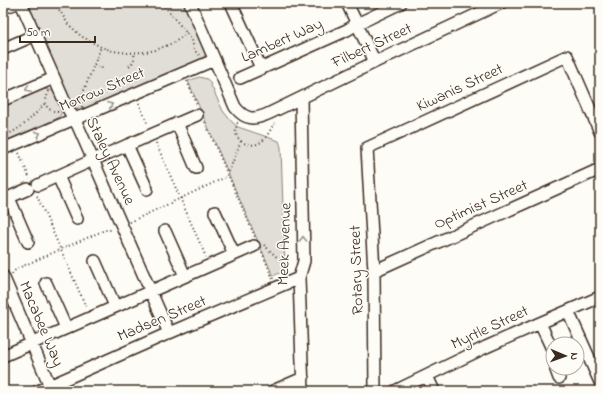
<svg xmlns="http://www.w3.org/2000/svg" width="603" height="394" font-family="'Indie Flower',sans-serif">
  <rect width="100%" height="100%" fill="#fdfcf7"/>
  <filter id="ink" filterUnits="userSpaceOnUse"><feTurbulence type="fractalNoise" baseFrequency=".025" numOctaves="2"/><feDisplacementMap in="SourceGraphic" scale="8" xChannelSelector="R" yChannelSelector="G"/><feConvolveMatrix kernelMatrix="1 2 1 2 8 2 1 2 1" color-interpolation-filters="sRGB"/></filter>
  <g filter="url(#ink)">
    <path fill="#e1ded7" stroke="#8e847a" d="M25,3H185L205,44L206,54L201,60L84,111L77,112L70,105Z
      M199,77L207,79L209,81L223,111L232,122L238,127L279,141L281,147L285,269L282,272L273,276L188,81Z
      M44,89L51,90C58,96 61,105 61,115L56,119L3,142V107Z"/>
    <g fill="none" stroke-linecap="round" stroke-linejoin="round">
      <g stroke="#3b2a1e" stroke-width="14">
        <path id="minor" d="M21,3L67,107L78,126L169,333
          M190,3L235,107C246,121 255,120 270,113L375,62L501,3
          M231,3L261,68
          M347,3L375,62
          M3,8L17,3
          M3,49L35,35
          M240,78L347,30L357,24L401,3
          M301,98L304,261L299,278L303,391
          M3,100L54,78
          M177,123L196,168
          M127,145L147,189
          M3,149L74,119L85,115L214,60
          M58,176L77,219
          M38,185L93,160L197,115
          M9,198L28,242
          M3,200L28,189
          M215,212L234,254
          M165,231L185,276
          M95,261L115,306
          M374,271L600,169
          M3,276L50,386
          M46,283L66,328
          M568,311L600,382
          M540,323L553,351
          M3,356L254,246
          M557,368L556,370L559,378
          M427,376L434,391
          M38,391L169,333L299,278
          M273,391L303,378
          M375,391L374,271L367,148L567,56L600,132
          M395,391L486,347L540,323L600,297"/>
      </g>
      <path stroke="#3b2a1e" stroke-width="2" stroke-dasharray="1 3" stroke-linecap="butt" d="M55,3L68,24L81,36L101,47L113,51L128,53L145,52L156,50L175,42L187,33
        M162,3L192,40L194,50L199,55
        M94,65L104,69
        M129,66C134,62 135,59 134,53
        M187,81L197,105
        M49,91C44,103 43,109 58,112
        M81,98L101,47
        M81,98L82,110L73,107Z
        M139,103L148,125
        M205,122L255,237
        M238,123C237,123 236,128 236,129C234,142 251,149 261,142C267,138 270,130 274,124L277,122
        M3,136C21,130 34,116 46,102
        M156,143L206,257
        M19,153L30,179
        M37,196L87,309
        M130,222L226,177L228,174L241,141
        M264,245L282,262
        M262,252L273,279
        M12,274L16,269L105,230H111L113,229"/>
      <use href="#minor" stroke="#fdfcf7" stroke-width="11"/>
    </g>
    <defs><path id="oneway-chevron" d="M-2-3.5L2.5 0L-2 3.5" fill="none" stroke-width="1.6" stroke-linecap="round" stroke-linejoin="round"/></defs>
    <g stroke="#9c938a">
      <use href="#oneway-chevron" transform="translate(28 89) rotate(157)"/>
      <use href="#oneway-chevron" transform="translate(110 105) rotate(-23)"/>
      <use href="#oneway-chevron" transform="translate(38 134) rotate(-23)"/>
      <use href="#oneway-chevron" transform="translate(303 239) rotate(-91)"/>
    </g>
  </g>
  <g text-anchor="middle" dominant-baseline="central" stroke-width="3" stroke-linejoin="round" paint-order="stroke">
    <g font-size="16" fill="#3b2a1e" stroke="#fdfcf7">
      <text transform="translate(282 41) rotate(-24)">Lambert Way</text>
      <text transform="translate(372 46) rotate(-25)">Filbert Street</text>
      <text transform="translate(460 88) rotate(-25)">Kiwanis Street</text>
      <text transform="translate(102 90) rotate(-23)">Morrow Street</text>
      <text transform="translate(110 161) rotate(65)">Staley Avenue</text>
      <text transform="translate(481 205) rotate(-24)">Optimist Street</text>
      <text transform="translate(285 244) rotate(-88)">Meek Avenue</text>
      <text transform="translate(357 270) rotate(-92)">Rotary Street</text>
      <text transform="translate(162 319) rotate(-23)">Madsen Street</text>
      <text transform="translate(41 324) rotate(67)">Macabee Way</text>
      <text transform="translate(490 328) rotate(-25)">Myrtle Street</text>
    </g>
  </g>
  <rect width="603" height="394" fill="none" stroke="#fdfcf7" stroke-width="16"/>
  <rect x="8" y="8" width="587" height="378" fill="none" stroke="#3b2a1e" stroke-width="1.5" filter="url(#ink)"/>
  <g transform="translate(565 356) rotate(92)"><circle r="19" fill="#fdfcf7" stroke="#afa8a0"/>
  <path d="M0-3L7 15L0 10L-7 15Z" fill="#3b2a1e"/>
  <text y="-6" font-size="11" font-weight="bold" text-anchor="middle" fill="#3b2a1e">N</text>
  </g>
  <path d="M20 36v6h75v-6" fill="none" stroke="#3b2a1e" stroke-width="2"/>
  <text x="26" y="36" font-size="12" fill="#3b2a1e" stroke="#fdfcf7" stroke-width="3" paint-order="stroke">50 m</text>
</svg>
